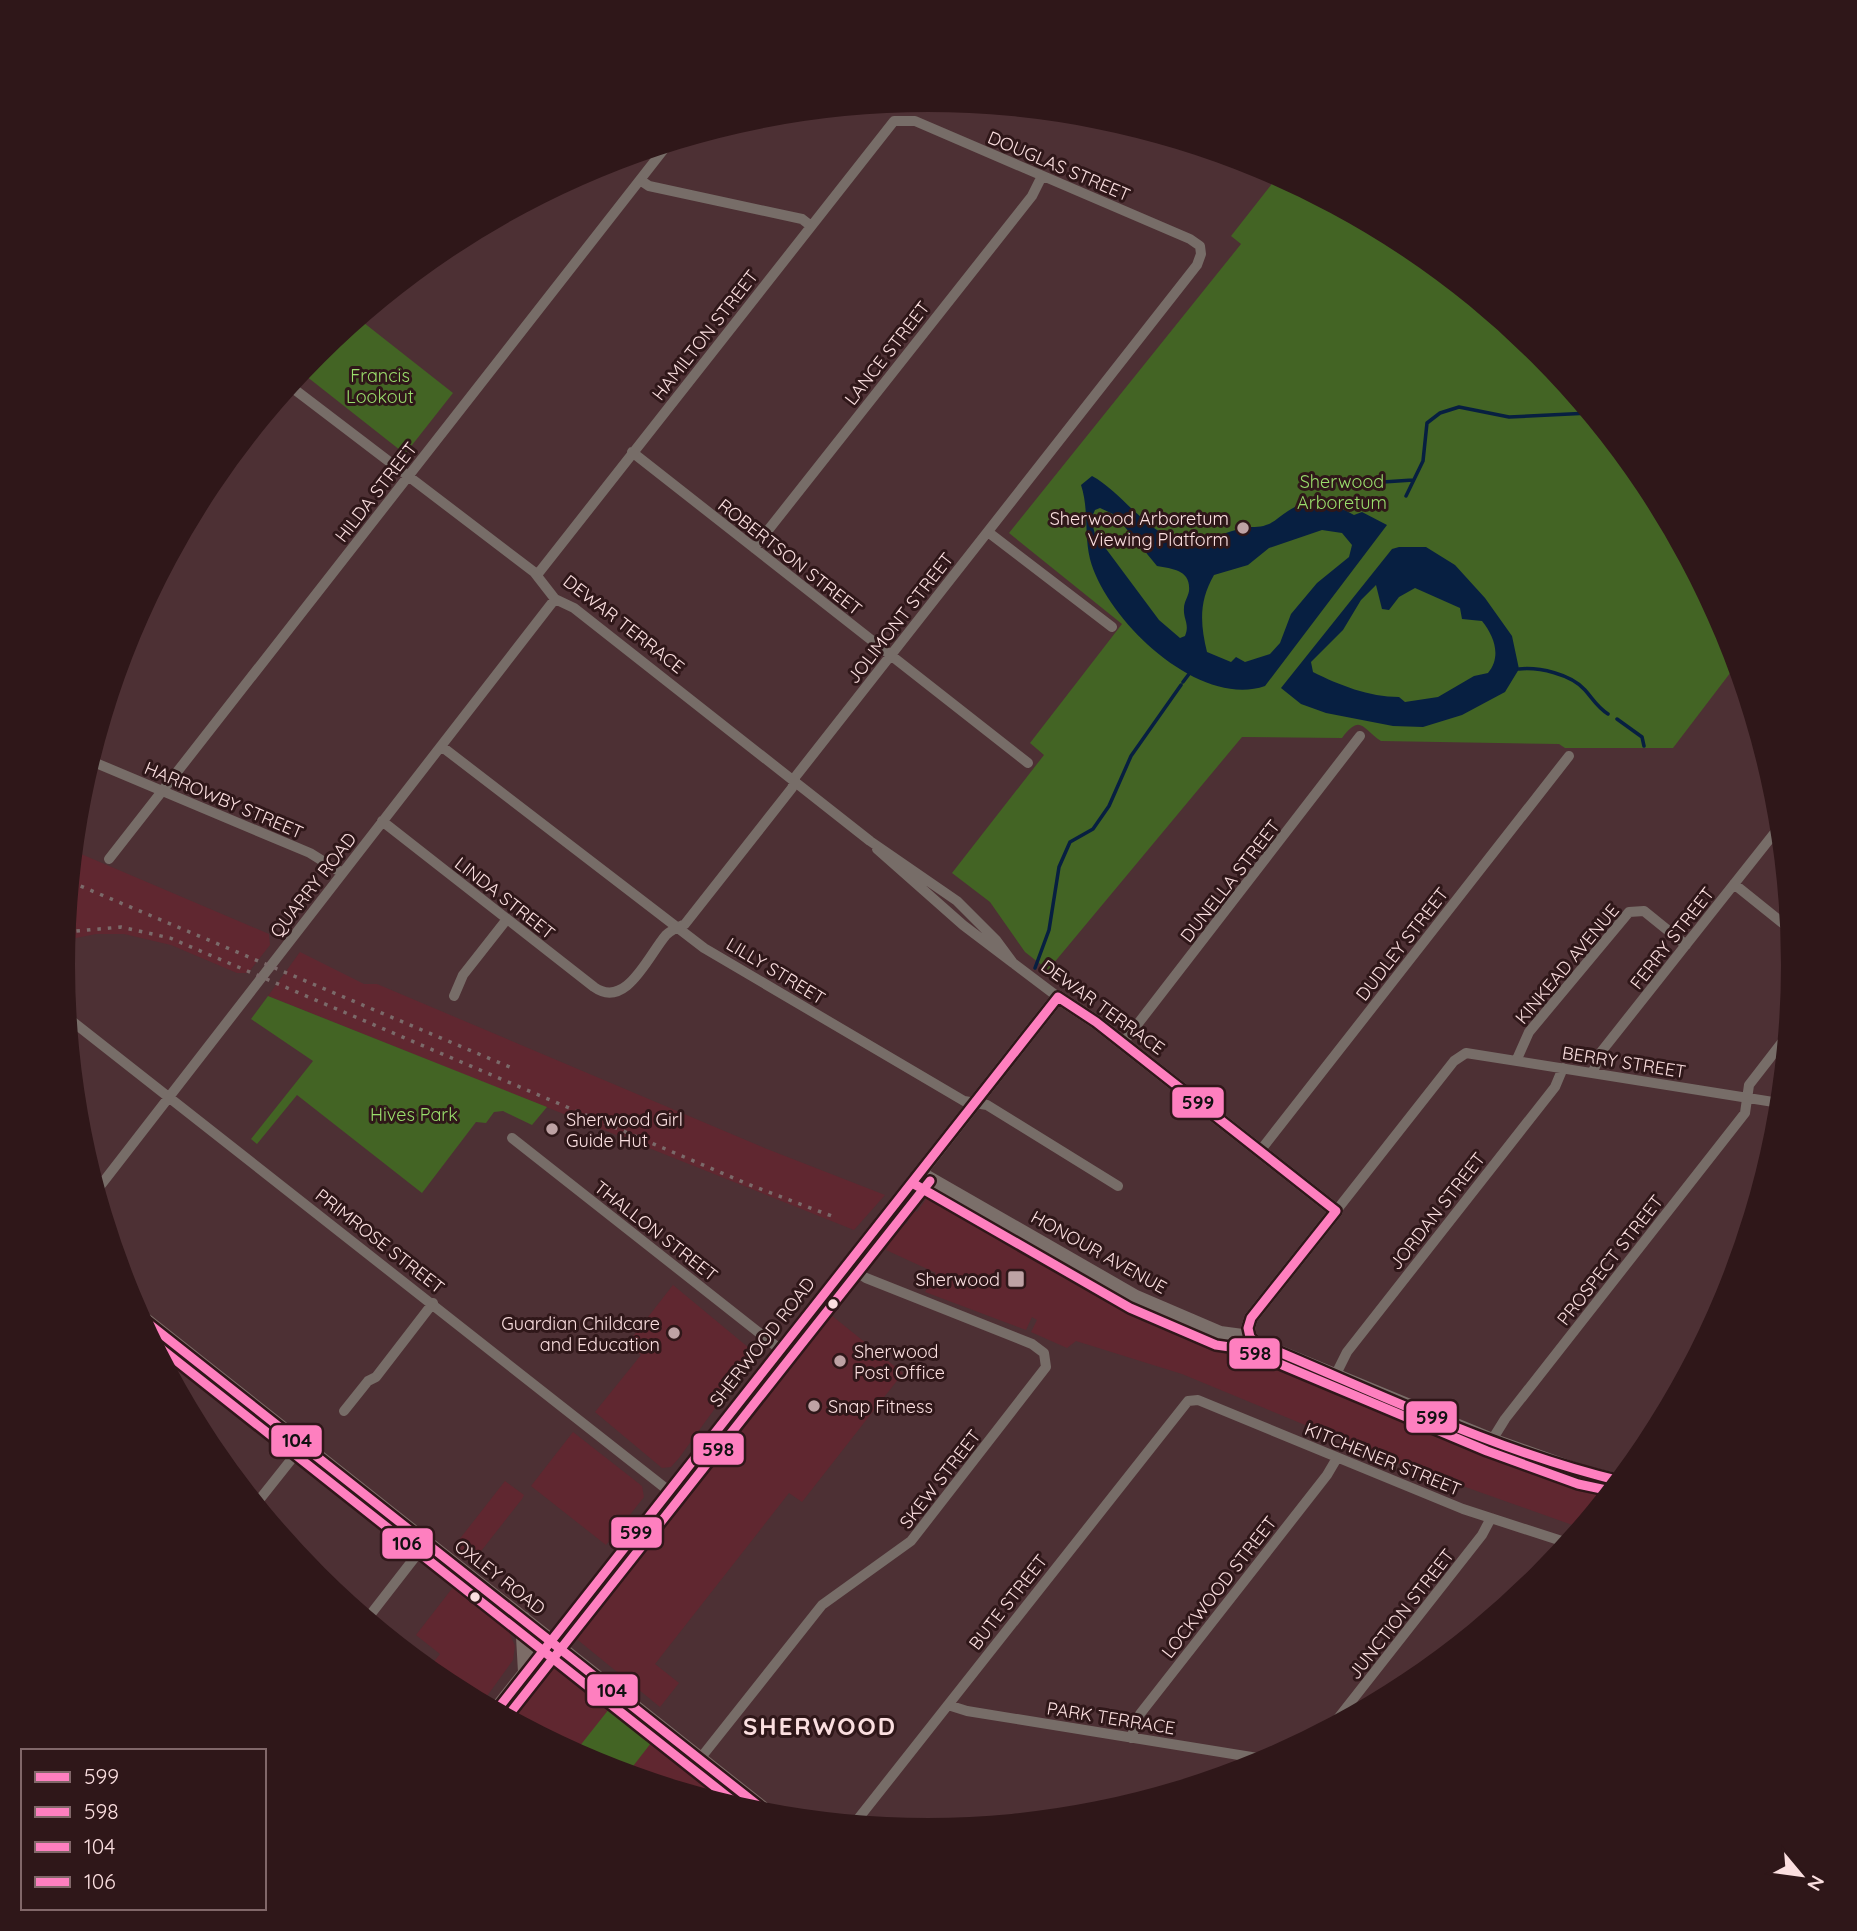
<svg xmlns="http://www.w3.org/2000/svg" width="1857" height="1931" font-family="Quicksand,sans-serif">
  <rect width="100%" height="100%" fill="#4d3034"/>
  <path fill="#602730" d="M74,851L269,934L270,945L248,973H237L171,945L124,934H96L66,940Z
    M300,952L364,984H377L767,1149L885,1195L854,1230L268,996Z
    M926,1191L1054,1265L1052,1271L1070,1278L1072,1274L1196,1335L1511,1465L1609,1494L1581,1528L1392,1461L1182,1374L1076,1341L1067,1348L1031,1332L1037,1320L1032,1317L1026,1330L925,1292L936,1273L886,1250L888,1247L884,1244L900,1222L907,1224L912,1209L917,1212L926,1199Z
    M673,1285L755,1353L679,1458L671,1467L662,1468L595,1412L641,1355L627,1344Z
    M831,1315L903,1373L802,1502L789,1493L655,1664L679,1683L660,1707L573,1636Z
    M573,1432L642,1486L644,1497L606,1545L531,1486Z
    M505,1481L524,1495L522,1499L474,1560L455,1545Z
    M454,1586L508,1629L515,1646L513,1660L482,1703L447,1685L428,1669L440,1654L416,1635Z
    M556,1665L728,1800V1805L597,1765L507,1717L547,1667Z"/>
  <path fill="#436424" d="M1278,176L1410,246L1541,354L1648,485L1728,635L1737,664L1673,748H1565L1559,744L1381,741C1362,729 1361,713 1342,738L1242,737L1048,970L1025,952L990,902L952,873L1044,755L1030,743L1122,624L1009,533L1241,244L1231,236Z
    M359,319L453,393L405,454L306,376L337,337Z
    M268,996L547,1107L532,1125L503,1111L494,1112L486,1123L476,1122L422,1193L297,1095L257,1144L251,1139L313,1061L251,1019Z
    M609,1709L651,1743L627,1774L597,1765L580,1752L579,1747Z"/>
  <path fill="#071f41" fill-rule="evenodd" d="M1092,476C1122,492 1148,535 1182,541C1203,544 1224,532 1244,528C1251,526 1259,528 1266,525C1274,523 1281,515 1288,511C1310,496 1333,503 1354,515L1362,512L1387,525L1265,686C1199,709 1106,620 1090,559C1084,534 1089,509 1081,485ZM1100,508L1115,515L1157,566C1173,569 1191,570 1189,591C1188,597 1184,602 1184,608C1183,619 1190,624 1185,636L1180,638L1159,620L1095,534L1091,519L1095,510ZM1322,530L1342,533L1352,545L1349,557L1317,583L1291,614L1280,643L1270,654L1245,662L1236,657L1231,662L1207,652C1200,623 1199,601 1214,575L1248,565L1269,548Z
    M1399,547H1426L1455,565L1485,598L1512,636L1519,669L1505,692L1462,715L1423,727L1393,726L1326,713L1301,704L1281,688L1392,549ZM1376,585L1382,609L1389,610L1399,597L1415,588L1460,608L1462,619L1482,621C1494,636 1502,656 1488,673L1474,676L1438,697L1405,702L1399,697C1369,697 1339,685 1313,672L1311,662L1343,630L1361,600Z"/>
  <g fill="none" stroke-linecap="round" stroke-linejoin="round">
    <path stroke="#071f41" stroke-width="3.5" d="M1378,488L1383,482L1413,480
      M1406,496L1423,461L1427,423L1440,413L1459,407L1509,417L1590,413
      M1519,669C1539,667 1571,674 1585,690C1593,699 1597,707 1608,714
      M1183,682L1189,674
      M1617,719L1642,737L1644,746
      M1035,968L1049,930L1059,867L1070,842L1093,829L1109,806L1131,756L1181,685"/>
    <path stroke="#776d68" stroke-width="10" d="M640,180L649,186L802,219L811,226
      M290,386L534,572L555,599L574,608L870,841L957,901L996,940L1013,963
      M632,452L1028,763
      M988,532L1112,627
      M754,548L1032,196L1042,176
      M441,746L704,948L964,1101L987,1105L1118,1186
      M91,761L310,853L342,873
      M382,821L594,987C626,1010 648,956 666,935C671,930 678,927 685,924L792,788L796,776L1197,265L1201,254L1200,246L1190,239L915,121H894L537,575
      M877,849L963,925L1058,997
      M109,859L668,144
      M1734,884L1790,929
      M454,996L463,975L507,919
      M68,1018L669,1491
      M1123,1043L1360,736
      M1517,1059L1529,1032L1629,912L1644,911L1686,945
      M1593,1072L1601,1052L1780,826
      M512,1138L781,1350
      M1260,1151L1569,756
      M97,1190L555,599
      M1336,1211L1454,1061L1466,1053L1780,1103
      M165,1364L178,1347
      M1336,1374L1347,1352L1555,1087L1563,1068
      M344,1411L368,1381L376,1377L433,1303
      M1492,1440L1505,1419L1745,1113L1749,1085L1787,1036
      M256,1504L302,1446
      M367,1619L426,1543
      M948,1705L967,1711L1270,1760
      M1332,1726L1482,1535L1491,1518
      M1131,1738L1140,1714L1327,1475L1337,1458
      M699,1760L822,1605L911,1541L1046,1367L1044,1353L1032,1344L866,1278L847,1266
      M854,1824L1188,1401L1198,1400L1463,1509L1568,1543"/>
    <path stroke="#7b6f6a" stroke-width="14" d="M920,1173L1136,1297L1220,1333L1250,1337L1255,1342L1492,1440L1582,1472L1620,1481
      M551,1642L1058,997L1096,1022L1336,1211L1251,1318L1248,1328L1250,1337"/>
    <path stroke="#7c6c67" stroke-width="16" d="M139,1316L770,1815
      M523,1619L526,1672
      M496,1711L551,1642"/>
    <path stroke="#7b6a6a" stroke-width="3.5" stroke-dasharray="3.5 7" stroke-linecap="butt" d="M71,882L512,1068
      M66,932L121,927L170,938L750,1185L837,1218"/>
    <g stroke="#2f1719" stroke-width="14">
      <path id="bus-1" d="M1058,997L1096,1022L1336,1211
        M1250,1337L1255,1342C1374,1391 1494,1451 1620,1481
        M1250,1337L1248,1328L1251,1318L1336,1211
        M496,1711L1058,997"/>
    </g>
    <g stroke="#2f1719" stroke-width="14">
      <path id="bus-2" d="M914,1184L1130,1308L1216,1345L1244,1349L1487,1451L1578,1484L1611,1491
        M507,1717L930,1181"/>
    </g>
    <g stroke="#2f1719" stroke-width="14">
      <path id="bus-3" d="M139,1316L770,1815"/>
    </g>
    <g stroke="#2f1719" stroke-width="14">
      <path id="bus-4" d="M154,1343L743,1809"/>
    </g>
    <use href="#bus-1" stroke="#fe7fbf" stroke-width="9"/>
    <use href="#bus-2" stroke="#fe7fbf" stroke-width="9"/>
    <use href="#bus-3" stroke="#fe7fbf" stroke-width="9"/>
    <use href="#bus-4" stroke="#fe7fbf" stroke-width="9"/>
  </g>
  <g fill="#bea2a4" stroke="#2f1719" stroke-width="2.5">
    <circle cx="1243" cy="528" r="7"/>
    <circle cx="552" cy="1129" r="7"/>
    <rect x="1007" y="1270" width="18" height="18" rx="3.5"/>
    <circle cx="674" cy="1333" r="7"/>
    <circle cx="840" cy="1361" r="7"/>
    <circle cx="814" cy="1406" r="7"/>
  </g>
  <g fill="#fbdfe0" stroke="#2f1719" stroke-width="2.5">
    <circle cx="833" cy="1304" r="6"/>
    <circle cx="475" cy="1597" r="6"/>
  </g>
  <g text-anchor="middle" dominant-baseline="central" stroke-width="6" stroke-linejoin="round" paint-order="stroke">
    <g font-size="18" fill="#fbdfe0" stroke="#2f1719">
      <text transform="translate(1059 166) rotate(23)">DOUGLAS STREET</text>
      <text transform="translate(705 335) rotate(-52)">HAMILTON STREET</text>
      <text transform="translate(887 353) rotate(-52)">LANCE STREET</text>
      <text transform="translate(376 492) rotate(-52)">HILDA STREET</text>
      <text transform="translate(790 557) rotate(38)">ROBERTSON STREET</text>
      <text transform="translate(900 618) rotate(-52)">JOLIMONT STREET</text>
      <text transform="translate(624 624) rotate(38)">DEWAR TERRACE</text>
      <text transform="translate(224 800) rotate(23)">HARROWBY STREET</text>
      <text transform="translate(1230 881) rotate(-52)">DUNELLA STREET</text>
      <text transform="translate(313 885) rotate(-52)">QUARRY ROAD</text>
      <text transform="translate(505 898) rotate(38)">LINDA STREET</text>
      <text transform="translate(1672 938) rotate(-52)">FERRY STREET</text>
      <text transform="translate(1402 944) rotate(-52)">DUDLEY STREET</text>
      <text transform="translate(1567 964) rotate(-50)">KINKEAD AVENUE</text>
      <text transform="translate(776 971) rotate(31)">LILLY STREET</text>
      <text transform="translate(1103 1007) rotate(36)">DEWAR TERRACE</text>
      <text transform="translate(1624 1062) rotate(9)">BERRY STREET</text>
      <text transform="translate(1437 1211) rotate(-52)">JORDAN STREET</text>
      <text transform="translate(656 1231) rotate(38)">THALLON STREET</text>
      <text transform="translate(380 1241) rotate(38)">PRIMROSE STREET</text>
      <text transform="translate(1099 1252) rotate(29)">HONOUR AVENUE</text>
      <text transform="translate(1610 1260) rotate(-52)">PROSPECT STREET</text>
      <text transform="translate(762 1342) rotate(-52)">SHERWOOD ROAD</text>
      <text transform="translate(1383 1459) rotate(22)">KITCHENER STREET</text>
      <text transform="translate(940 1479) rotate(-52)">SKEW STREET</text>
      <text transform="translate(500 1577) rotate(38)">OXLEY ROAD</text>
      <text transform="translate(1219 1587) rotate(-52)">LOCKWOOD STREET</text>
      <text transform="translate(1008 1602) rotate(-52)">BUTE STREET</text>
      <text transform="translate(1401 1614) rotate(-52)">JUNCTION STREET</text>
      <text transform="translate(1111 1718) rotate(9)">PARK TERRACE</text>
    </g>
    <g font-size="18" fill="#9ade6c" stroke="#2f1719">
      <text x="380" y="375">Francis<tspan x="380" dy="21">Lookout</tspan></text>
      <text x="1342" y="481">Sherwood<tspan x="1342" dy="21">Arboretum</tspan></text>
      <text x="414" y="1114">Hives Park</text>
    </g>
    <g font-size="18" fill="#fbdfe0" stroke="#2f1719" text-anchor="end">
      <text x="1229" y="518">Sherwood Arboretum<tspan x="1229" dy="21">Viewing Platform</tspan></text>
      <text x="566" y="1119" text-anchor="start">Sherwood Girl<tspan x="566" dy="21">Guide Hut</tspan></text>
      <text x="1000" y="1279">Sherwood</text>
      <text x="660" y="1323">Guardian Childcare<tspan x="660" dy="21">and Education</tspan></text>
      <text x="854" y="1351" text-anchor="start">Sherwood<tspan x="854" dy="21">Post Office</tspan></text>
      <text x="828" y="1406" text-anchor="start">Snap Fitness</text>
    </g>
    <g font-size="24" font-weight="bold" letter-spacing="2" fill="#fbdfe0" stroke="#2f1719">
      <text x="820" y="1726">SHERWOOD</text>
    </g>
  </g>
  <path d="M0 0H1857V1931H0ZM75 965a853 853 0 1 1 1706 0a853 853 0 1 1-1706 0Z" fill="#2f1719" fill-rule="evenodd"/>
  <g stroke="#2f1719" stroke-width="2.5">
    <rect x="1171" y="1086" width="54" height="33" rx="7" fill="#fe7fbf"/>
    <rect x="1228" y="1337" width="53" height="33" rx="7" fill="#fe7fbf"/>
    <rect x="1405" y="1400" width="53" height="34" rx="7" fill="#fe7fbf"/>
    <rect x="270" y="1424" width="53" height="34" rx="7" fill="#fe7fbf"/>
    <rect x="692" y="1432" width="53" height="34" rx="7" fill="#fe7fbf"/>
    <rect x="610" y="1516" width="53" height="33" rx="7" fill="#fe7fbf"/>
    <rect x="381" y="1527" width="53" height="33" rx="7" fill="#fe7fbf"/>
    <rect x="586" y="1673" width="53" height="34" rx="7" fill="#fe7fbf"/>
  </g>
  <g font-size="19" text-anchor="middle" font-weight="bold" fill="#111">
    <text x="1198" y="1109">599</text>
    <text x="1255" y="1360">598</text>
    <text x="1432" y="1424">599</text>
    <text x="297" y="1447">104</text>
    <text x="718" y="1456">598</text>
    <text x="636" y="1539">599</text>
    <text x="407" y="1550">106</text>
    <text x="612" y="1697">104</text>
  </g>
  <rect x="21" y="1749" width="245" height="161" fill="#2f1719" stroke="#816769" stroke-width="2"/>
  <rect x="35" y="1772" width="35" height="10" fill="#fe7fbf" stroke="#816769" stroke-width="2"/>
  <text x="84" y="1784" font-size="21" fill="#fbdfe0">599</text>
  <rect x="35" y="1807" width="35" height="10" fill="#fe7fbf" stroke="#816769" stroke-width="2"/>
  <text x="84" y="1819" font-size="21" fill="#fbdfe0">598</text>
  <rect x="35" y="1842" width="35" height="10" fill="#fe7fbf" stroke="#816769" stroke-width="2"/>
  <text x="84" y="1854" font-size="21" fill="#fbdfe0">104</text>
  <rect x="35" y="1877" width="35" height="10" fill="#fe7fbf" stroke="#816769" stroke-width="2"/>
  <text x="84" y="1889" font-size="21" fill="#fbdfe0">106</text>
  <g transform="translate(1801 1875) rotate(119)" stroke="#2f1719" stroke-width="5" paint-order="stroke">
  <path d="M0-5L12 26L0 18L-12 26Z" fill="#fbdfe0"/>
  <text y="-10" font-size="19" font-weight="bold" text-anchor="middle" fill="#fbdfe0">N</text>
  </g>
</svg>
